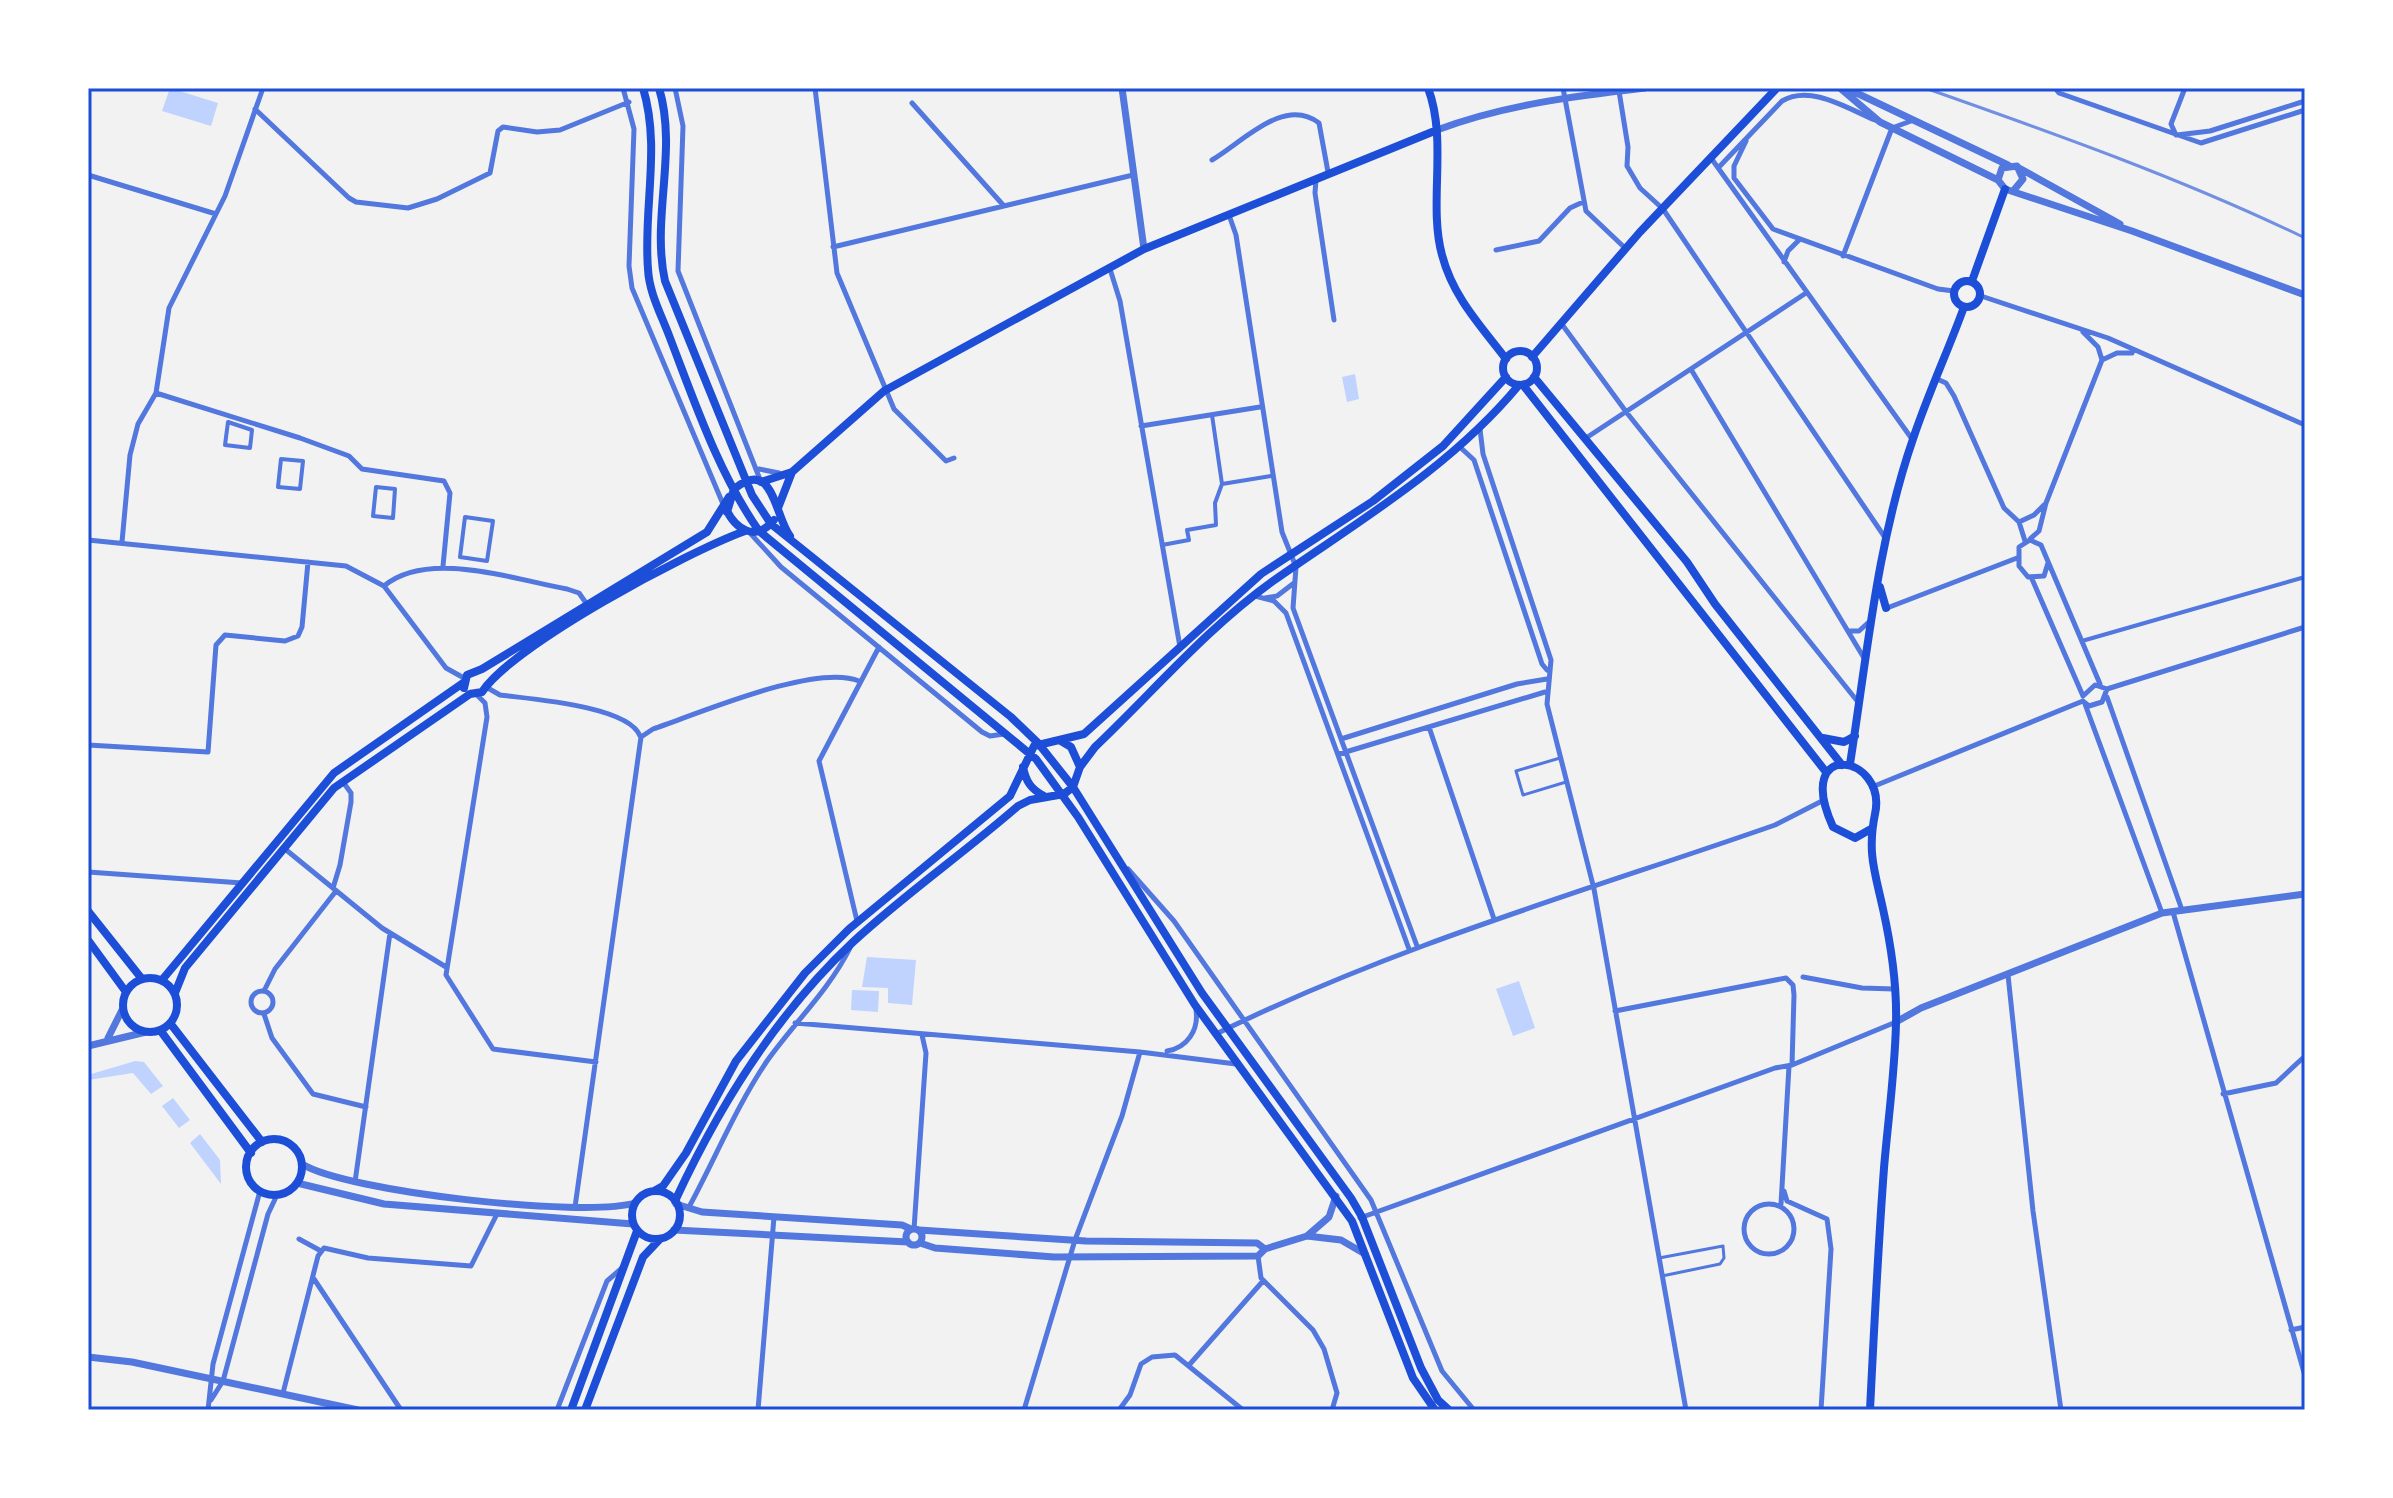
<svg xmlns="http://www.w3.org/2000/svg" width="2393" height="1498" font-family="Jost,sans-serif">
  <rect width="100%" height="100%" fill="#f2f2f2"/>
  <path fill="#bfd3fe" d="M170,88L218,103L211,126L162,111Z
    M1355,374L1359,399L1347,402L1342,377Z
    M867,957L916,960L912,1005L888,1003V988L862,987Z
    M1519,981L1535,1028L1513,1036L1496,989Z
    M852,990L879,991L878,1012L851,1010Z
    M135,1061L144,1062L163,1086L151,1094L133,1073L88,1080V1075Z
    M173,1098L190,1120L179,1128L162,1106Z
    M200,1134L220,1160L221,1184L190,1143Z"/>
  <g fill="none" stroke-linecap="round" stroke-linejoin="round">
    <path stroke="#5277de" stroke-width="3" d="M1560,758L1516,771L1523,795L1566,782
      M1659,1258L1723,1246L1724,1258L1720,1264L1662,1276"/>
    <path stroke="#5277de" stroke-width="4" d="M1212,415L1222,484L1271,476
      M228,422L252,430L250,448L225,445Z
      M281,459L303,461L300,489L278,487Z
      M376,487L395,489L393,518L373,516Z
      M465,517L493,521L487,561L460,557Z
      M1162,545L1189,540L1187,530L1216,525L1215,503L1222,484
      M2082,641L2305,577"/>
    <path stroke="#5277de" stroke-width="5" d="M623,88L634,129L629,266L632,288L723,504
      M675,88L683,126L678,271L761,482
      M815,88L837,273L894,409L946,461L954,458
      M1563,88L1586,211L1625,248
      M2055,88L2059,93L2201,143L2305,110
      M1619,91L1628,147L1627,166L1640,188L1663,209L1886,539
      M912,103L1004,206
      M255,109L349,198L356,202L408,208L437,199L490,173L498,131L503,127L537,132L560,130L629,102
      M2176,135L2171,124L2185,88
      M2177,135L2210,131L2305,101
      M1746,141L1734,166V178L1773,229L1938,289L1954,291
      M1711,158L1912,439
      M1212,160C1243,142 1284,96 1319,123L1328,172
      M1719,167L1782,101C1811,84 1848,109 1875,120
      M88,175L216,214
      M1316,179L1315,193L1334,320
      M1229,215L1236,235L1282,532L1296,567L1293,608L1417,946
      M833,247L1133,175
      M1496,250L1539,241L1570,208L1583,202
      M1843,256L1892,128L1911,121
      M1784,262L1788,251L1799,240
      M1110,269L1120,301L1180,647
      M1981,296L2108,338L2305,425
      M1561,323L1627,413L1858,702
      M2083,332L2098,347L2102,360
      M1692,371L1864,658
      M1937,379L1946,383L1954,396L2004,508L2019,522L2025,541
      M156,393L300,438L349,456L362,469L444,481L450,493L443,566
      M1141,426L1260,407
      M1480,429L1483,454L1551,660L1547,704L1594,889L1686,1410
      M1586,438L1806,293
      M1461,448L1474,460L1542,664L1547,670
      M759,469L779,473
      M2019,522L2034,515L2044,505
      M750,533L781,567L982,732L990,736L1004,734
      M2030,539L2039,531L2046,503L2102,360L2117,353H2132
      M88,540L346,566L384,586L446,668L464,678
      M122,542L130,455L138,424L156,393L169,308L225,196L263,88
      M2048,563L2044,576L2028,577L2019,566V547L2030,540L2041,545L2100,684
      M2032,579L2083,696
      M384,586C428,549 516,580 567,589L579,593L586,603
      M1255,596L1274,601L1286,613L1409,949
      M1265,598L1277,596L1294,583
      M1887,608L2017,558
      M1850,631H1859L1870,621
      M486,687L500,695C531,699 629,706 640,736
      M2107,689L2305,627
      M477,695L485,703L487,717L446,975L493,1049L596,1062
      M2083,696L2095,685L2107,689
      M2107,697L2182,910
      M2084,702L2089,706L2102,702L2107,689
      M2085,704L2162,913
      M1429,727L1494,919
      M641,737L653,729C700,713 816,663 859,681
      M1341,739L1517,684L1547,679
      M88,745L208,752L216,645L225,635L285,641L298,636L302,627L308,562
      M1339,754L1545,692
      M1872,787L2083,701
      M285,849L382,928L446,967
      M1128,869L1174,921L1371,1200L1442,1371L1474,1410
      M88,872L242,883
      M333,888L340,865L351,802V793L343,782
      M2173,912L2305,1376
      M857,921L819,761L879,647
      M2008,975L2033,1211L2061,1410
      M1803,977L1862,988L1894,989
      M251 1002a11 11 0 1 1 22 0a11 11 0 1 1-22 0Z
      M264,991L275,969L336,891
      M1615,1011L1786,978L1793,985L1794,995L1792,1065
      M264,1014L272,1038L313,1094L366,1107
      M795,1023L1140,1052L1236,1064
      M1216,1034C1396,945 1586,891 1775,825L1822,801
      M1167,1051C1187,1048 1199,1030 1196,1010
      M2223,1094L2276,1083L2305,1056
      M355,1182L390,933
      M1784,1191L1787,1201L1827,1219L1831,1249L1821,1410
      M1744 1229a25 25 0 1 1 50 0a25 25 0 1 1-50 0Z
      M1781,1204L1789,1066
      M575,1207L641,737
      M689,1207C715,1159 736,1107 767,1061C794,1023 829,990 850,948
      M1360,1218L1775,1068L1792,1065L1896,1022
      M914,1229L926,1053L922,1035
      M299,1239L321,1251
      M1258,1256L1261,1278L1313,1330L1324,1349L1337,1393L1332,1410
      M314,1279L401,1410
      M2291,1330L2305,1327
      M1190,1364L1263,1281
      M283,1393L318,1256L324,1248L368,1258L471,1266L497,1214
      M211,1400L223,1381L268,1214L277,1195
      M208,1410L213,1364L260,1191
      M557,1410L607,1281L622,1268
      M758,1410L774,1217
      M1024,1410L1075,1240L1122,1116L1140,1052
      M1119,1410L1130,1395L1141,1364L1152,1357L1175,1355L1243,1410"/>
    <path stroke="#5277de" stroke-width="7" d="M1122,88L1144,249
      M1840,88L1880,122L1998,180L2005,189L2132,231L2305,295
      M1846,88L2008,165
      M1437,130C1503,105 1575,96 1645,88
      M2019,168L2120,224
      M1998,180L2002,168L2017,166L2023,179L2014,190
      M1896,1022L1921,1008L2162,913L2305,894
      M108,1038L123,1008
      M88,1046L146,1032
      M302,1164C347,1192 583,1218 635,1203
      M297,1183L384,1204L633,1224
      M676,1204L702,1212L902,1225L911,1229
      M906 1237a8 8 0 1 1 16 0a8 8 0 1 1-16 0Z
      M674,1230L908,1242
      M919,1230L1086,1241L1257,1243L1265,1249
      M1307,1236L1341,1240L1365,1254
      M920,1243L935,1248L1054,1257L1258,1256L1265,1249L1307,1236L1329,1217L1336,1196
      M88,1357L132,1362L358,1410"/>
    <path stroke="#1d4ed8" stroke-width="8" d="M1428,88C1448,141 1428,204 1442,255C1453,297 1480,325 1506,359
      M1954 294a13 13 0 1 1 26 0a13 13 0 1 1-26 0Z
      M1972,281L2005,189
      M1534,377L1687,562L1715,604L1842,765
      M1523,385L1826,772
      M761,482L792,472L884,391L1144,249L1437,130
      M778,508L792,472
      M1880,587L1886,608
      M464,688L467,675L482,669L707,532L729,497
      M470,694L482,692C513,645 687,552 745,531
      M1823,738L1844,742L1855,736
      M1850,764C1867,656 1877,543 1913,439C1928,394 1948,351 1964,307
      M88,911L142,979
      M88,940L126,992
      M123 1005a27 27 0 1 1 54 0a27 27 0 1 1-54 0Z
      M162,980L334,773L463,683
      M175,993L185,968L334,788L470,694
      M170,1023L262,1142
      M160,1030L251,1153
      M246 1167a28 28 0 1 1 56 0a28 28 0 1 1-56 0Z
      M1870,1410C1874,1329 1878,1249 1884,1168C1888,1120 1895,1071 1896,1023C1897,986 1891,945 1883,909C1875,872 1867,853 1875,814C1888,755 1792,737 1833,827L1855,838L1871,829"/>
    <path stroke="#1d4ed8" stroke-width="8" d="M643,88C661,147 643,209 648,269C649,293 662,316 670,338C695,403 719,474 759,531L1036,759L1078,817L1195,1005L1352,1221L1413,1378L1435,1410
      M659,88C678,151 651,218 665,281L752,495L771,524L1011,717L1038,743L1073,787L1202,993L1351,1198L1362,1217L1421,1368L1438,1400L1449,1410
      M1503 368a17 17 0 1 1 34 0a17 17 0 1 1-34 0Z
      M1532,357L1640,232L1777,88
      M725,507C735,529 755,543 774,520
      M727,512L734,489C774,456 775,518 790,536
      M1061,741L1071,747L1080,767
      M1023,767C1026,782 1031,789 1044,796
      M654,1191L663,1186L686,1153L736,1061L805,973L849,929L1010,796L1034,746L1084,734L1261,574L1373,501L1443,446L1506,377
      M632 1215a24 24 0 1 1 48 0a24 24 0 1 1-48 0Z
      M675,1201C719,1106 776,1014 853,942C905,894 964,853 1018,806L1030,800L1064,794L1073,787L1080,767L1095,747C1153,692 1208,627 1273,581C1360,520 1450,468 1519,385
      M571,1410L637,1231
      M585,1410L643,1257L660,1239"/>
    <path stroke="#7290e2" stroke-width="3" d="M1925,88C2053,133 2183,179 2305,238"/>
  </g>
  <rect width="2393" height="1498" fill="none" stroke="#ffffff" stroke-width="180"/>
  <rect x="90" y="90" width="2213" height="1318" fill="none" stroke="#1d4ed8" stroke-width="3"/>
</svg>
